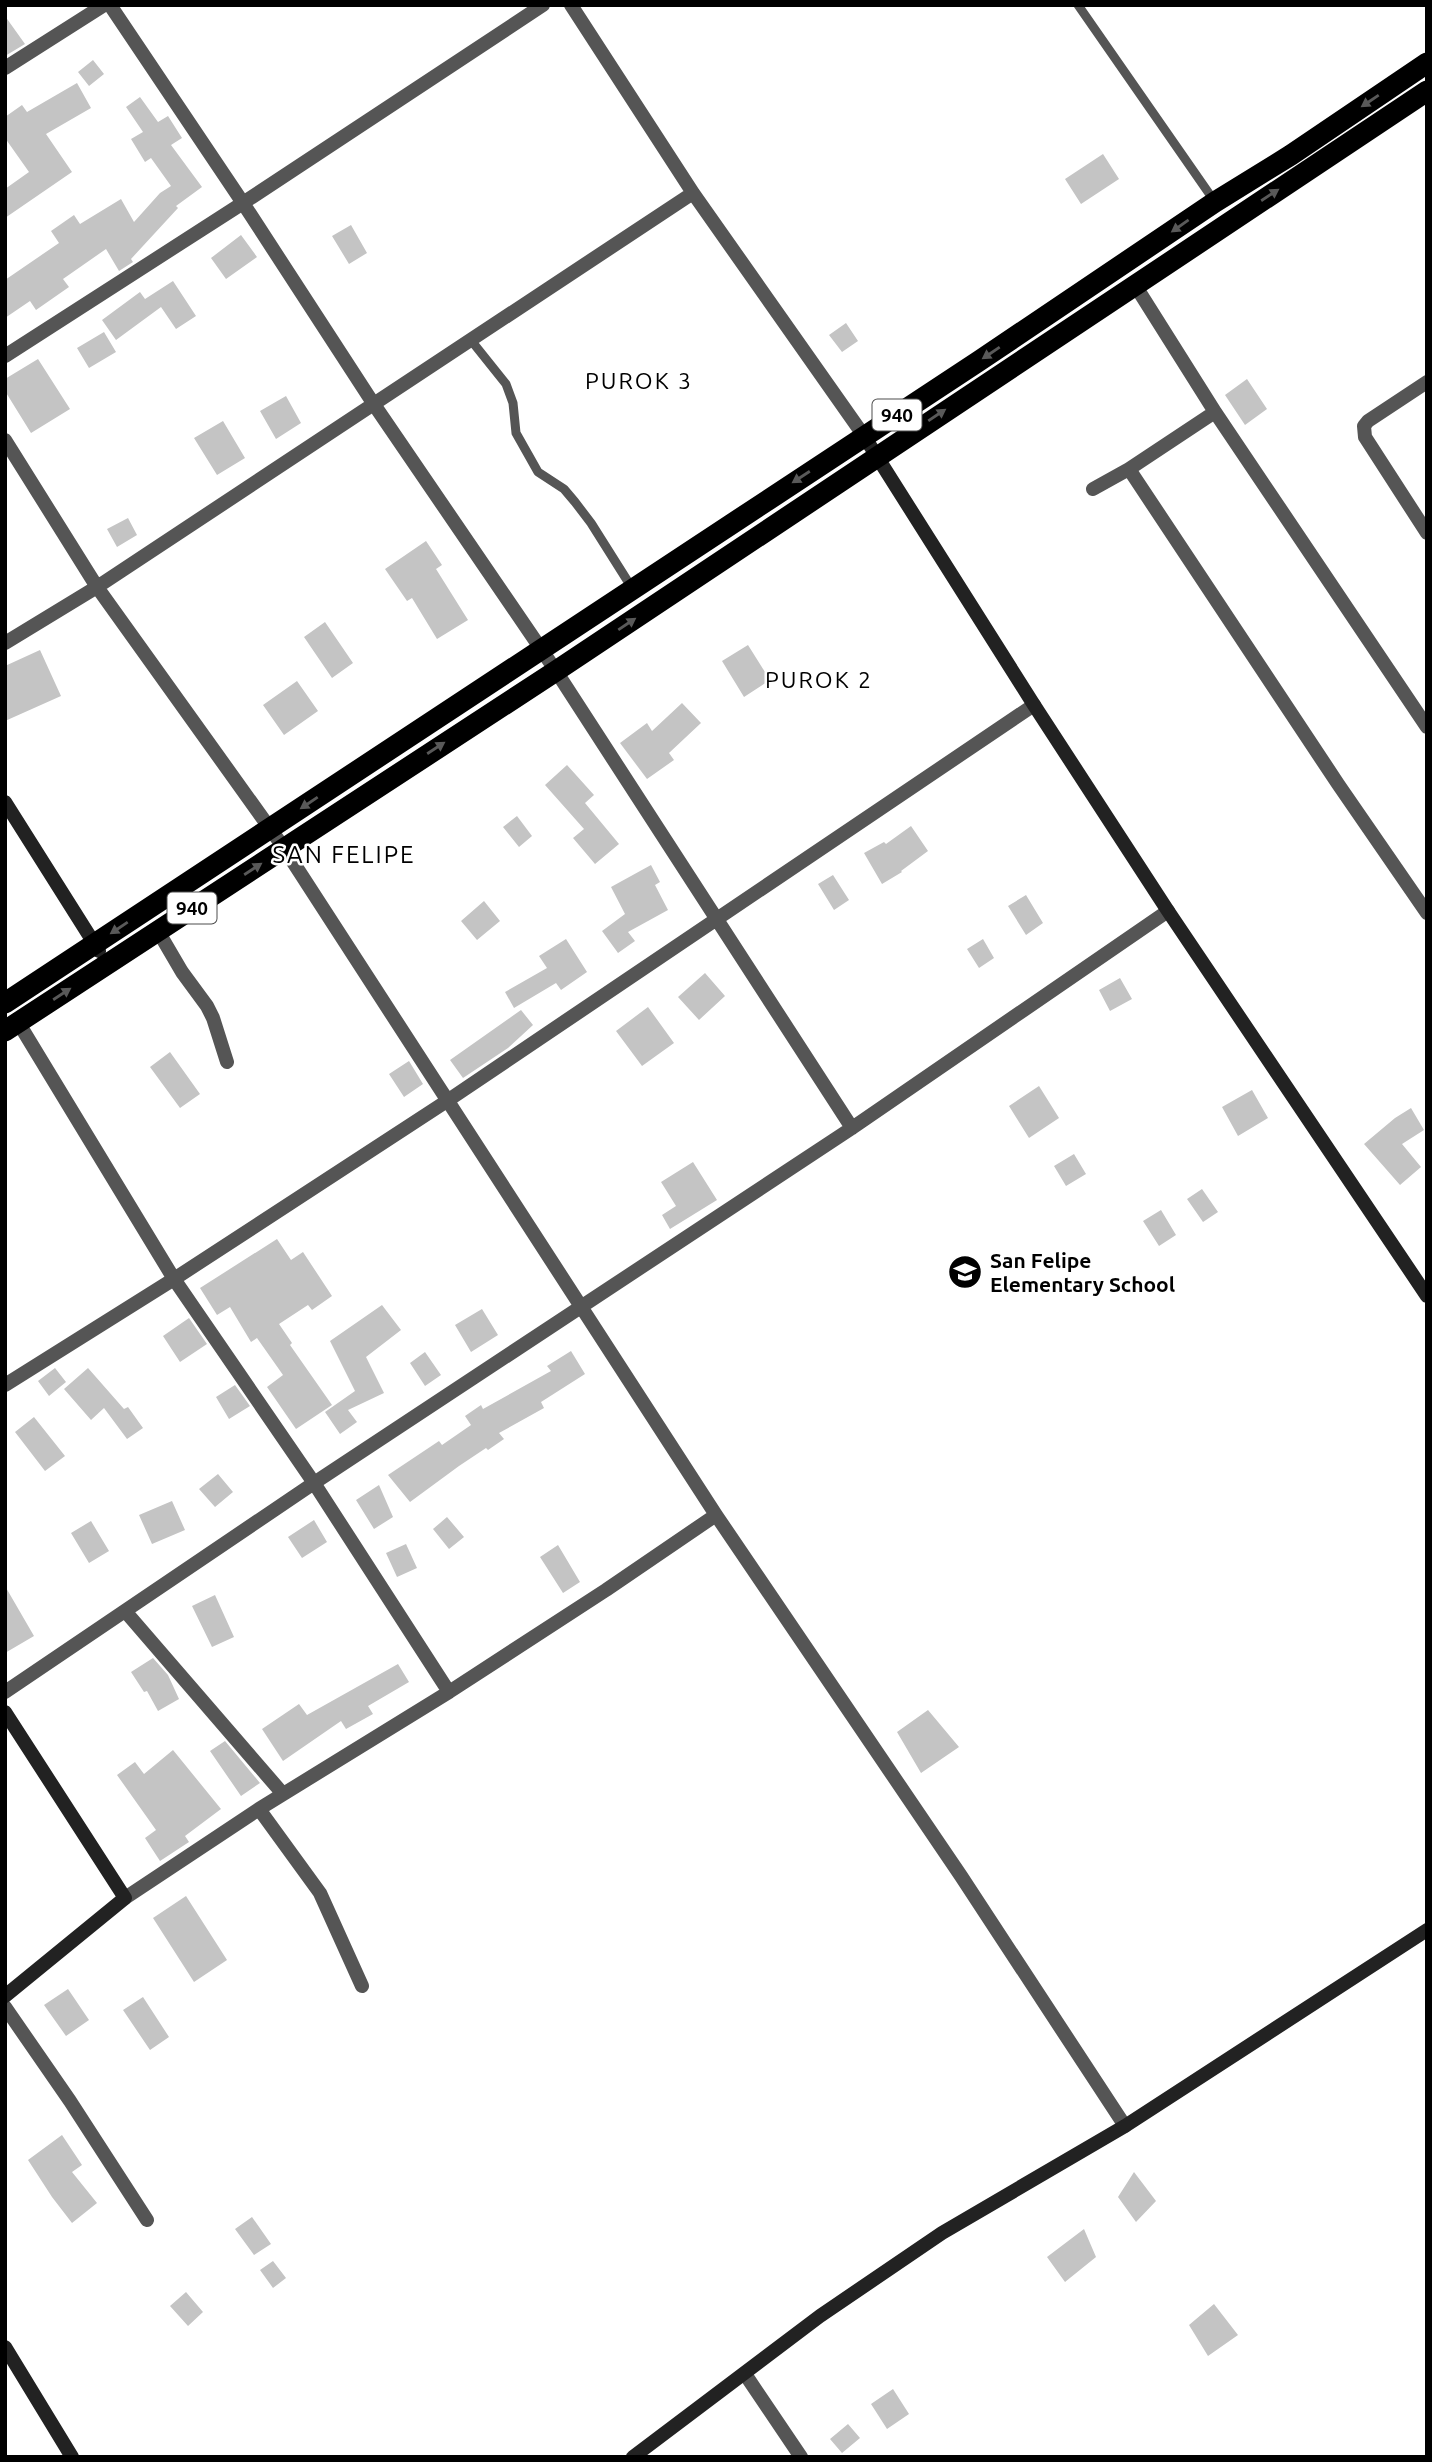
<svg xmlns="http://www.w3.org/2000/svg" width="1432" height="2462" font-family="Ubuntu,sans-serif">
  <rect width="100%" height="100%" fill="#fff"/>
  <path fill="#c4c4c4" d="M5,16L25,44L5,56Z
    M93,60L104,74L89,86L78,72Z
    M77,83L91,108L46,134L72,172L5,218V189L29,172L5,138V117L22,105L27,112Z
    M140,97L158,122L168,116L182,138L171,145L202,187L176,206L178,208L131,259L133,262L119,271L106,249L63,279L69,287L36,310L30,301L5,318V280L59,243L51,231L74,215L80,224L121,199L134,222L160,193L171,186L151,158L145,162L131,139L143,132L126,107Z
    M1103,154L1119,179L1081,204L1065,179Z
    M351,225L367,253L349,264L332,236Z
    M241,235L257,257L226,279L211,258Z
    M173,281L196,316L176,329L161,307L116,340L102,320L140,292L145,299Z
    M846,323L858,341L842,352L829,335Z
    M104,332L116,352L89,368L77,348Z
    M38,359L70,409L31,433L5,391V379Z
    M1247,379L1267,409L1245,425L1225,395Z
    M286,396L301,423L276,439L260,411Z
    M223,421L245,458L217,475L194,438Z
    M128,518L137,535L117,547L107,529Z
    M426,541L442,565L436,569L468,620L437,639L412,598L407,601L385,569Z
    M325,622L353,663L332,678L304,637Z
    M748,645L770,680L744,697L722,661Z
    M40,650L61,696L5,721V666Z
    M297,681L318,711L284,735L263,705Z
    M682,703L701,723L669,753L674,760L647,779L620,743L647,723L652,731Z
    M567,765L594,795L585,803L619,844L595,864L573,838L584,829L545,785Z
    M517,816L532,836L519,847L503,827Z
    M911,826L928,851L901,871L902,872L882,884L864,853L884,842L886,844Z
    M651,865L660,882L655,885L668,910L628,932L635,941L618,953L602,931L625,914L611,887Z
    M833,875L849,900L834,910L818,884Z
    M1026,895L1043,923L1026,935L1008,906Z
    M484,901L500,921L477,940L461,921Z
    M566,939L587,972L561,990L556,983L514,1008L505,992L547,968L539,956Z
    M983,939L994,958L979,968L967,949Z
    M705,973L725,996L699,1020L678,997Z
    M1120,978L1132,999L1110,1011L1099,990Z
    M648,1007L674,1043L642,1066L616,1031Z
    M521,1010L533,1025L508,1048L463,1078L450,1060Z
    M170,1052L200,1094L180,1108L150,1067Z
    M409,1061L423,1084L404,1097L389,1074Z
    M1039,1086L1059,1118L1029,1138L1009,1106Z
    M1252,1090L1268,1118L1238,1136L1222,1107Z
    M1411,1108L1424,1130L1402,1144L1421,1167L1400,1185L1364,1144L1395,1118Z
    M1074,1154L1086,1174L1066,1186L1054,1166Z
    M693,1162L717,1200L670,1229L662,1215L676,1206L661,1182Z
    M1202,1189L1218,1212L1203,1222L1187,1199Z
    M1161,1210L1176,1235L1159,1246L1143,1221Z
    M277,1239L291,1260L303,1252L332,1296L312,1310L308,1305L279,1324L292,1343L290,1345L332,1405L296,1429L267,1387L283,1375L257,1338L251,1342L230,1307L217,1315L200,1288Z
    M382,1305L401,1330L366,1357L384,1393L348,1410L357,1422L340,1434L325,1412L355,1391L330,1341Z
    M482,1309L498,1335L471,1352L455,1325Z
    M189,1318L207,1344L180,1362L163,1336Z
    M571,1351L585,1374L541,1402L544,1408L499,1433L504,1439L488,1450L486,1448L459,1466L410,1502L388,1475L439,1441L442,1445L471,1425L465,1416L481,1405L483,1409L551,1371L547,1366Z
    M425,1352L441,1375L425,1386L410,1363Z
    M55,1368L66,1382L49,1396L38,1381Z
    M88,1368L124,1409L128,1407L143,1428L127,1439L104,1408L91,1420L64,1389Z
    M235,1385L250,1406L229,1419L216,1397Z
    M34,1417L65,1456L45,1471L15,1432Z
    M218,1474L233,1492L215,1507L199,1489Z
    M379,1485L393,1517L374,1529L356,1500Z
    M172,1501L185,1530L152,1544L139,1515Z
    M447,1517L464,1537L449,1549L433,1529Z
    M314,1520L327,1542L302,1558L288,1537Z
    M91,1521L109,1551L89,1563L71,1533Z
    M406,1544L417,1568L397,1577L386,1553Z
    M558,1545L580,1582L563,1593L540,1557Z
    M5,1586L34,1636L5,1653Z
    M215,1595L234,1637L212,1647L192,1606Z
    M153,1658L168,1675L179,1699L158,1711L147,1691L144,1692L131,1672Z
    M398,1664L409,1682L368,1706L373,1714L346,1729L341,1721L283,1761L262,1729L299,1704L307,1715Z
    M928,1710L959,1747L921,1773L897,1732Z
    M225,1741L260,1783L241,1796L210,1751Z
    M173,1750L221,1809L185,1836L189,1842L160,1861L145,1838L156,1830L117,1775L135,1762L144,1774Z
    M186,1896L227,1960L194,1982L153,1918Z
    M68,1989L89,2020L66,2036L44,2005Z
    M143,1997L169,2037L150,2050L123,2010Z
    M62,2135L82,2165L72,2172L97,2203L72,2223L52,2197L28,2160Z
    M1134,2172L1156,2201L1136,2222L1118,2197Z
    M252,2217L271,2244L254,2255L235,2229Z
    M1084,2229L1096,2257L1065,2282L1047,2257Z
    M273,2261L286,2278L273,2288L260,2270Z
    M186,2292L203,2312L188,2326L170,2306Z
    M1214,2304L1238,2335L1208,2356L1189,2325Z
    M893,2389L909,2414L887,2429L871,2404Z
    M848,2424L860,2438L842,2453L830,2439Z"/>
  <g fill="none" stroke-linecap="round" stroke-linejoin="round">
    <path stroke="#555" stroke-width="9" d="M1078,5L1215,202
      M470,339L506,384L513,403L516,433L538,472L564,489L575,502L591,523L632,588"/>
    <path stroke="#555" stroke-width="14" d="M110,5L243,203L373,403L556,671L852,1128
      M571,5L693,193L864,436
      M5,68L104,5
      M1135,285L1215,412L1427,727
      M5,356L243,203L543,5
      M1427,382L1368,421L1364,426L1365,437L1427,533
      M5,440L97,587L284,848L716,1515L961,1876L1125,2126
      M1129,469L1215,412
      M1093,489L1129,469L1338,784L1427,913
      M5,643L97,587L693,193
      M158,931L182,972L207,1006L213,1018L227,1062
      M18,1022L174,1279L314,1483L449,1692
      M5,1385L174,1279L447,1101L1034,705
      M125,1611L283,1794
      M5,1692L314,1483L852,1128L1168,911
      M259,1809L320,1893L362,1986
      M125,1898L259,1809L449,1692L606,1590L716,1515
      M5,2007L70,2101L147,2220
      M745,2374L801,2457"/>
    <path stroke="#222" stroke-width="14" d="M864,436L1034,705L1168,911L1427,1296
      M5,802L99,951
      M5,1712L125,1898L5,1996
      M5,2347L72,2457
      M633,2457L820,2316L942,2233L1125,2126L1427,1930"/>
    <path stroke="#000" stroke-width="21" d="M5,1003L979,361L1215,202L1291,155L1427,63
      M5,1031L556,671L1427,91"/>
  </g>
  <defs><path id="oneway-solid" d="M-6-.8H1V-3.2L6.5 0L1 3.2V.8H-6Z" transform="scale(1.75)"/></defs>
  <g fill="#595959">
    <use href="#oneway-solid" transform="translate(1370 101) rotate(146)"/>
    <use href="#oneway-solid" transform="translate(1270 195) rotate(-33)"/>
    <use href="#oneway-solid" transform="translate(1180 226) rotate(145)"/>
    <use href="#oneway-solid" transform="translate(991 353) rotate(146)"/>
    <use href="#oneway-solid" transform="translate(937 415) rotate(-34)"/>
    <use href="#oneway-solid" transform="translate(801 477) rotate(147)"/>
    <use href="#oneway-solid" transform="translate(627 624) rotate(-34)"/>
    <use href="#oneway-solid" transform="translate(436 748) rotate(-33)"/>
    <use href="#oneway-solid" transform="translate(309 803) rotate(146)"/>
    <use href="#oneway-solid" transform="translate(253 869) rotate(-33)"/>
    <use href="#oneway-solid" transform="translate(119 928) rotate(146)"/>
    <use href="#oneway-solid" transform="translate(62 994) rotate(-33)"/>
  </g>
  <defs>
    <g id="school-disc" transform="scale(1.75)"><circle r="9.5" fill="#000" stroke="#fff"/><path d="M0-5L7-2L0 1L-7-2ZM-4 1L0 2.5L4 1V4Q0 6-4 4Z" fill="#fff"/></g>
  </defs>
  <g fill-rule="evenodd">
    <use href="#school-disc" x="965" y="1272"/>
  </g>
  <g text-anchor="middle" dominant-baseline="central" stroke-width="5" stroke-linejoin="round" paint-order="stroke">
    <g fill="#fff" stroke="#4c4c4c" stroke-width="2">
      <rect x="872.5" y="399.5" width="49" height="31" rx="5"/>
      <rect x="167.5" y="892.5" width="49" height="31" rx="5"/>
    </g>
    <g font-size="19" font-weight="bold" fill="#000">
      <text x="897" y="415">940</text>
      <text x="192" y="908">940</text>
    </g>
    <g font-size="21" font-weight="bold" fill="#000" stroke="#fff" text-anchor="start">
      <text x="990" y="1260">San Felipe<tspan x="990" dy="24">Elementary School</tspan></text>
    </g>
    <g font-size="23" letter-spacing="2" fill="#000" stroke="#fff">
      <text x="639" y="380">PUROK 3</text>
      <text x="819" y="679">PUROK 2</text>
    </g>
    <g font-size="24" letter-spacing="2" fill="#000" stroke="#fff">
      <text x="344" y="854">SAN FELIPE</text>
    </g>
  </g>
  <rect width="1432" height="2462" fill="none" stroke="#000000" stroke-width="14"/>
</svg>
